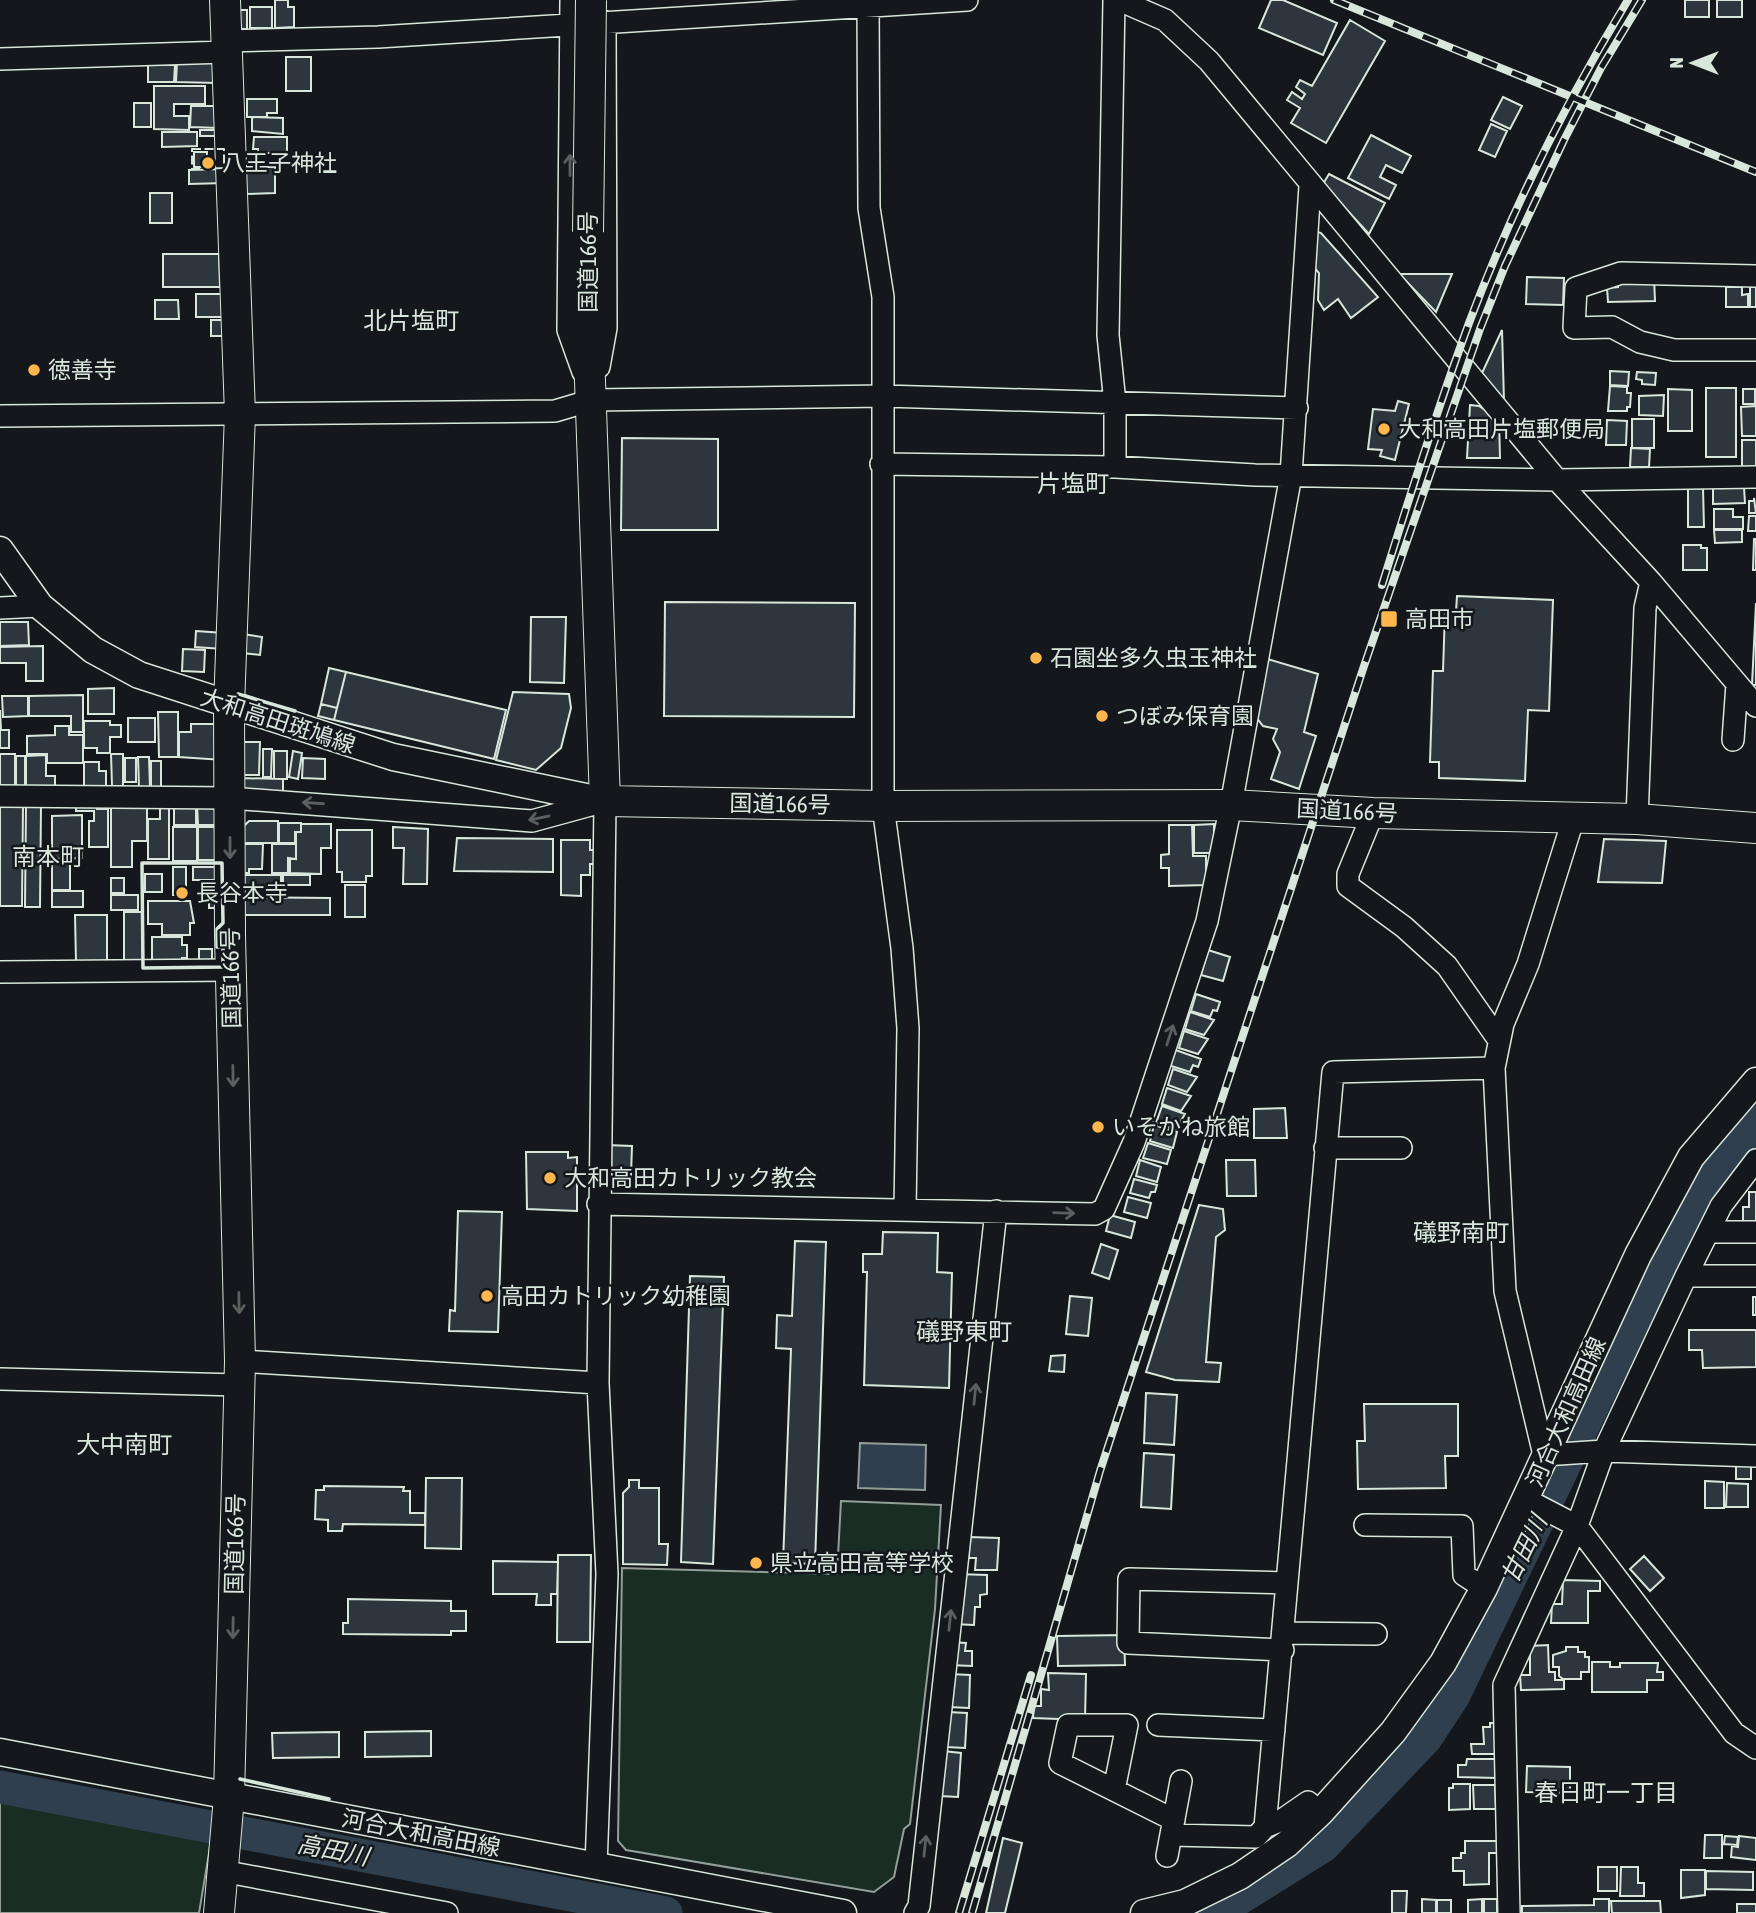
<svg xmlns="http://www.w3.org/2000/svg" width="1756" height="1913" font-family="'Asap Condensed','Noto Sans JP',sans-serif">
  <rect width="100%" height="100%" fill="#14181c"/>
  <path fill="#1a2d24" stroke="#939e99" stroke-width="2" d="M841,1501L941,1505L935,1609L910,1824L904,1829L894,1877L874,1892L626,1850L618,1841L622,1568L837,1574Z
    M0,1797L211,1841L199,1913H0Z"/>
  <path fill="#2f3f4d" stroke="#939e99" stroke-width="2" d="M860,1443L926,1445L925,1490L858,1488Z"/>
  <g fill="none" stroke-linecap="round" stroke-linejoin="round">
    <path stroke="#2f3f4d" stroke-width="33" d="M0,1787L666,1913
      M1216,1913L1323,1846L1426,1738L1453,1697L1686,1212L1756,1120"/>
  </g>
  <path fill="#2c363c" stroke="#d8e6dc" stroke-width="2" d="M275,0H288V7H294V27L275,28Z
    M1271,0H1283L1337,23L1323,55L1259,28Z
    M1685,0H1709V17H1685Z
    M1717,0H1742V17H1717Z
    M250,7H272V28H250Z
    M233,10H247V29H233Z
    M1350,20L1385,41L1326,143L1291,123L1300,108L1287,100L1292,92L1302,99L1305,94L1296,87L1300,80L1312,86Z
    M286,57H311V91H286Z
    M177,63H216V83L176,82Z
    M148,65H175L174,82H148Z
    M154,86H205V104H174V116H189V130L154,129Z
    M1503,97L1522,106L1510,129L1491,120Z
    M247,99H277V113H267V117H247Z
    M134,103H151V127H134Z
    M191,106H219V128L190,127Z
    M252,117L283,118V134L252,131Z
    M1491,124L1507,131L1495,157L1479,150Z
    M200,130H215V136H200Z
    M162,132H197V146L162,147Z
    M1371,135L1411,156L1402,173L1386,165L1380,177L1396,185L1389,199L1348,178Z
    M254,137H287V153H258V149H253Z
    M194,152H207V167H194Z
    M246,167H275V193L246,194Z
    M224,169L225,183L189,184V170Z
    M1329,174L1385,203L1369,234L1323,184Z
    M150,193H172V223H150Z
    M1312,230L1321,233L1378,297L1351,318L1338,299L1324,310L1318,300L1319,273L1307,259Z
    M163,254H219L220,287H163Z
    M1399,274H1452L1436,312Z
    M1527,277L1564,278L1563,305L1526,304Z
    M1654,277L1655,301L1608,302L1607,288L1618,287V278Z
    M1726,287H1742V295L1748,294V307H1726Z
    M1750,287H1756V307H1750Z
    M196,294H223V317H196Z
    M155,300H178L179,319H155Z
    M211,320H235L236,336H211Z
    M1502,330L1504,401L1482,373Z
    M1610,371L1629,372L1628,386L1610,385Z
    M1637,372L1656,373L1655,385L1642,384V380L1636,379Z
    M1610,386L1627,387V393H1631L1630,407H1627V411H1608Z
    M1706,388H1736V457H1706Z
    M1668,389L1692,390V431H1668Z
    M1743,389H1755V404H1743Z
    M1664,395L1663,416L1639,415V396Z
    M1398,401L1409,404L1395,460L1380,456L1382,450L1368,449L1373,409L1395,411Z
    M1470,405L1479,406L1499,419L1500,458H1467Z
    M1756,406V436H1742L1741,407Z
    M1632,419H1654V448H1632Z
    M1607,420L1627,421L1626,445H1606Z
    M622,438L718,439V530H621Z
    M1742,440H1756V469H1742Z
    M1631,448L1650,449L1649,467H1630Z
    M1713,487H1744L1745,503L1713,504Z
    M1703,488L1704,527H1688V489Z
    M1754,498L1756,513H1749V501H1754Z
    M1714,509H1733V517H1743V529H1714Z
    M1749,516H1756V531H1748Z
    M1714,530H1742V542L1715,543Z
    M1754,539H1756V570H1753Z
    M1683,545H1701V548H1707V570H1683Z
    M1457,596L1553,600L1549,711L1528,710L1525,781L1439,778V762H1430L1433,671H1443L1445,611H1456Z
    M665,602L855,603L854,717L664,716Z
    M1756,603V685H1752Z
    M531,617H566L564,683L530,682Z
    M0,622H28L29,645L0,646Z
    M196,631L224,633L223,649L195,647Z
    M236,633L262,637L260,655L233,652Z
    M43,646V681H26V663H0V647Z
    M183,649L205,650L204,672L182,671Z
    M1264,658L1318,674L1304,732L1316,736L1299,789L1271,779L1280,752L1273,739L1277,729L1263,726L1253,713Z
    M329,668L346,672L337,708L321,704Z
    M346,672L506,710L494,759L334,720Z
    M114,688V714H88V689Z
    M513,692L569,694L571,708L561,748L536,770L496,760Z
    M83,695V732H71V716H29V696Z
    M2,696H28V716L3,717Z
    M321,704L337,708L334,720L318,716Z
    M0,710L1,730H9V748H0Z
    M158,712H178V757H159Z
    M128,718H155V742H128Z
    M84,721H110V725H121V737H110V753H97V748H84Z
    M191,724H223V760L179,757V732H191Z
    M55,726H69V735H83V763H47V754H27V736L55,735Z
    M238,742H260L259,775H237Z
    M263,749H272L271,777H263Z
    M274,751H287V779H274Z
    M293,751L302,753L298,779L289,777Z
    M0,754H15V787H0Z
    M111,754H123V786H112Z
    M46,755V776H55V787H26V756Z
    M16,756H25V786H16Z
    M138,757H149L150,788H139Z
    M125,758H136V782H125Z
    M303,758L325,759V779L302,778Z
    M151,761H161V788H151Z
    M84,762H99V771H106V786H84Z
    M237,778L283,779V792L237,789Z
    M76,803H97V809H108V847H89V821H94V811H76Z
    M174,803H196V825H174Z
    M197,803H222V825H198Z
    M26,804L41,805L40,907H25Z
    M0,805H23L22,906H0Z
    M111,805H147V841H132V867H111Z
    M160,805H169V859H148V819H160Z
    M82,815V858L52,859V816Z
    M249,821H278V843H242V828Z
    M279,823H301V832H295V843H279Z
    M301,824H331V848H321V874L290,873V859H296V832H301Z
    M1214,824V853H1194V825Z
    M1169,825H1192L1193,856H1206V885L1169,886V868H1161V855L1169,854Z
    M173,827H197V861H173Z
    M198,827H220V860H198Z
    M393,827L428,829L427,884H403L404,848H393Z
    M337,830H372V876H366V882H342V872H337Z
    M457,838L553,839V872L454,871Z
    M1604,839L1666,841L1662,883L1598,882Z
    M561,840H590V850H599V864H590V875H581V896L561,895Z
    M243,844H263L262,869H249V873H243Z
    M272,844H296V859L288,858V873H272Z
    M52,861H70V890H52Z
    M173,867H186V895H173Z
    M193,867H215V880H193Z
    M145,874H162V892H145Z
    M243,875H281V887H243Z
    M283,875H310V885H283Z
    M111,878H124V893H111Z
    M345,885H365V917H345Z
    M52,891H83V907H52Z
    M111,895H138V910H111Z
    M209,896H220V908H209Z
    M241,897L330,898V915H241Z
    M148,901H190L194,923H190V935H162V924H148Z
    M124,912H142L143,964H124Z
    M75,915H107V962H76Z
    M152,937H182V945H187V958H182V966H152Z
    M199,949H212V962L199,963Z
    M1208,950L1230,957L1223,981L1201,975Z
    M1196,994L1220,1002L1217,1011L1213,1010L1210,1017L1191,1011Z
    M1190,1012L1214,1020L1204,1035L1185,1029Z
    M1184,1031L1208,1039L1198,1054L1179,1048Z
    M1170,1048L1201,1059L1198,1067L1193,1065L1190,1072L1165,1064Z
    M1173,1069L1197,1077L1187,1092L1168,1085Z
    M1167,1088L1191,1096L1181,1111L1162,1104Z
    M1162,1106L1185,1114L1176,1129L1156,1123Z
    M1285,1108L1287,1138H1254V1109Z
    M1154,1125L1177,1132L1173,1148L1150,1141Z
    M1148,1143L1171,1150L1167,1164L1143,1158Z
    M606,1145L632,1146L631,1175H605Z
    M526,1152H568V1158L577,1157V1211L527,1209Z
    M1140,1160L1161,1167L1157,1182L1136,1176Z
    M1226,1160H1255L1256,1196H1227Z
    M1134,1179L1157,1185L1155,1192H1151L1149,1198L1130,1193Z
    M1749,1192H1756V1223H1743V1207H1749Z
    M1128,1197L1151,1203L1147,1218L1124,1212Z
    M1199,1205L1223,1209L1225,1230L1216,1237L1206,1362L1221,1363L1219,1382L1175,1380L1146,1372Z
    M458,1211L502,1212L498,1332L449,1331L450,1310L455,1311Z
    M1110,1215L1135,1222L1131,1238L1106,1231Z
    M883,1232L938,1233L937,1272L952,1273L949,1388L864,1385L867,1272H863V1254H882Z
    M795,1241L826,1242L815,1564L783,1563L791,1349L776,1348L777,1315L792,1316Z
    M1101,1244L1118,1250L1109,1279L1092,1273Z
    M690,1276L724,1277L713,1564L681,1562Z
    M1070,1296L1092,1298L1088,1336L1066,1334Z
    M1753,1297H1756V1315H1753Z
    M1689,1330H1756V1367L1703,1368L1702,1350H1689Z
    M1065,1355L1064,1372L1049,1371L1051,1356Z
    M1146,1393L1177,1395L1174,1445L1144,1443Z
    M1364,1404H1458V1456H1445L1446,1488L1358,1489L1357,1441H1365Z
    M1144,1453L1174,1455L1171,1509L1141,1507Z
    M1736,1466H1751V1479H1736Z
    M426,1478H462L461,1549L425,1548Z
    M629,1480H639V1488H659V1544H668L667,1565L623,1564V1493L629,1487Z
    M1705,1481L1724,1482V1508H1705Z
    M1727,1483L1748,1484V1507H1726Z
    M324,1486L404,1487L403,1491H410V1513H425V1525L343,1524L342,1531H328V1520L315,1519L316,1490H324Z
    M969,1537L999,1538L997,1570H975L976,1558H969Z
    M558,1555H591L590,1642H557Z
    M1644,1556L1664,1578L1650,1591L1630,1569Z
    M493,1561L558,1562L557,1594H551V1605H536L537,1594H493Z
    M956,1574L987,1575V1594L980,1595V1607H975L974,1625L953,1624Z
    M1563,1580L1600,1581V1591H1588V1623H1551L1552,1604H1562Z
    M348,1599L451,1601V1611H466V1631H451V1635L343,1634V1623H348Z
    M1124,1635L1125,1665L1058,1666L1057,1636Z
    M950,1642L966,1643L965,1651H972V1666L949,1665Z
    M1548,1645L1549,1672H1555V1680H1564V1689L1521,1690L1520,1675H1530V1646Z
    M1566,1647H1578V1652H1585V1657H1589V1672H1581V1679H1563L1559,1676V1667H1553V1655L1566,1651Z
    M1592,1662H1610V1667H1620V1663H1658L1657,1672H1663V1680H1647V1692H1592Z
    M1048,1673L1086,1674L1085,1720L1033,1718L1034,1706H1041V1689L1049,1690Z
    M950,1674L970,1675L969,1708L949,1707Z
    M948,1712L967,1713L965,1748L946,1747Z
    M1490,1723H1502V1754H1472L1471,1744H1484L1483,1727H1490Z
    M431,1731V1756L365,1757V1732Z
    M339,1732V1757L273,1758L272,1733Z
    M943,1751L961,1753L958,1797L940,1796Z
    M1467,1759H1497L1496,1778L1458,1777V1765H1466Z
    M1527,1766L1570,1767V1793L1526,1792Z
    M1453,1784H1470V1809L1449,1810V1788H1453Z
    M1473,1785H1495L1496,1809H1474Z
    M1705,1835H1722V1858H1704Z
    M1725,1836L1738,1837L1737,1845L1724,1844Z
    M1739,1836L1756,1838V1860L1731,1857L1732,1846L1738,1847Z
    M1003,1838L1022,1843L1005,1913H986Z
    M1465,1841H1497V1853H1489V1884L1464,1885V1871H1453V1858H1461V1853H1465Z
    M1598,1867H1617V1891H1598Z
    M1621,1867H1638V1883H1644V1896H1620Z
    M1681,1870H1705V1895L1681,1898Z
    M1706,1871L1753,1872V1890L1706,1889Z
    M1392,1891H1407L1406,1913H1392Z
    M1422,1899L1436,1900V1913H1422Z
    M1482,1899V1913H1468V1900Z
    M1484,1899H1497V1913H1484Z
    M1594,1899H1609V1913H1522V1906L1594,1905Z
    M1437,1900H1451V1913H1437Z
    M1611,1901H1660L1661,1913H1612Z
    M1737,1904H1756V1913H1737Z"/>
  <g fill="none" stroke-linecap="round" stroke-linejoin="round">
    <g stroke="#d8e6dc" stroke-width="24">
      <path id="minor" d="M571,0L568,330L583,372
        M868,0L869,208L883,297V806L902,948L908,1028L905,1209
        M1114,0L1108,335L1115,403V467
        M1119,0L1165,20L1209,61L1557,480L1651,582L1756,706
        M226,41L378,37L967,0
        M0,59L226,52
        M1756,276L1621,273L1576,288L1574,328L1612,327L1640,342L1674,350H1756
        M599,367L606,328L605,22
        M0,416L555,411L592,400L884,396L1297,408
        M881,464L1115,467L1255,475L1557,480L1756,477
        M0,608L40,606
        M1733,740L1737,684
        M0,796L230,798L532,821L605,801L598,1383L607,1574L596,1866
        M1373,813L1348,874V886L1404,927L1447,966L1498,1039
        M1637,819L1645,608L1651,582
        M1573,820L1528,964L1503,1024L1494,1068L1505,1291L1544,1455L1604,1451L1756,1456
        M0,972L231,970
        M1325,1148H1401
        M598,1204L1095,1214L1104,1209L1134,1142L1207,921L1231,805L1291,475L1310,186
        M1711,1232H1756
        M1686,1276H1756
        M240,1361L598,1383
        M0,1379L239,1385
        M1527,1500L1577,1526L1734,1733L1756,1748
        M1365,1525L1462,1526L1464,1575L1484,1588
        M1284,1633L1376,1634
        M1283,1650L1128,1643L1129,1579L1287,1583
        M1158,1725L1274,1730
        M1114,1790L1127,1725H1068L1060,1763L1174,1820
        M1320,1813L1308,1802L1282,1820L1265,1827L1333,1072L1494,1068
        M1172,1835L1256,1837L1265,1827
        M1167,1856L1181,1781
        M222,1871L447,1913
        M915,1913L919,1906L996,1211
        M1509,1913L1504,1685L1577,1526L1604,1451L1686,1276L1721,1206L1756,1160"/>
    </g>
    <g stroke="#d8e6dc" stroke-width="29">
      <path id="major" d="M0,550L40,606L93,650L139,675L393,757L605,801
        M0,1752L843,1913
        M1144,1913L1185,1903L1240,1876L1287,1844L1320,1813L1393,1732L1443,1663L1484,1588L1638,1255L1691,1157L1756,1081"/>
    </g>
    <g stroke="#d8e6dc" stroke-width="32">
      <path id="highway" d="M588,232V325L605,801L883,806L1231,805L1373,813L1637,819L1756,828
        M219,1913L229,1797L240,1361L230,935L229,706L240,414L225,0"/>
    </g>
    <use href="#minor" stroke="#14181c" stroke-width="21"/>
    <use href="#major" stroke="#14181c" stroke-width="26"/>
    <use href="#highway" stroke="#14181c" stroke-width="30"/>
    <g stroke="#d8e6dc" stroke-width="8">
      <path id="rail" d="M1334,0L1756,172
        M1382,585C1409,498 1437,410 1469,323C1511,211 1566,102 1628,0
        M959,1913L1031,1675
        M972,1913L1100,1471L1363,669L1480,329L1505,266L1564,140L1601,68L1642,0"/>
    </g>
    <use href="#rail" stroke="#14181c" stroke-width="5" stroke-dasharray="16" stroke-linecap="butt"/>
    <g stroke="#d8e6dc" stroke-width="32" stroke-linecap="butt">
      <path id="highway-bridge" d="M588,232L591,0"/>
    </g>
    <use href="#highway-bridge" stroke="#14181c" stroke-width="30"/>
    <path stroke="#d8e6dc" stroke-width="2" stroke-dasharray="9 3.5" stroke-linecap="butt" d="M192,149H224V168L192,169Z"/>
    <path stroke="#d8e6dc" stroke-width="3.5" d="M238,694L295,711
      M142,863H222L223,923L217,929V947H223V967L143,968Z
      M240,1779L329,1799"/>
  </g>
  <defs><path id="oneway-shaft" d="M-6 0H5M1.5-3L5.5 0L1.5 3" fill="none" stroke-width="1.6" stroke-linecap="round" stroke-linejoin="round" transform="scale(1.75)"/></defs>
  <g stroke="#59605f">
    <use href="#oneway-shaft" transform="translate(570 165) rotate(-90)"/>
    <use href="#oneway-shaft" transform="translate(313 803) rotate(-176)"/>
    <use href="#oneway-shaft" transform="translate(539 818) rotate(168)"/>
    <use href="#oneway-shaft" transform="translate(230 848) rotate(90)"/>
    <use href="#oneway-shaft" transform="translate(1170 1035) rotate(-72)"/>
    <use href="#oneway-shaft" transform="translate(233 1076) rotate(89)"/>
    <use href="#oneway-shaft" transform="translate(1064 1213) rotate(2)"/>
    <use href="#oneway-shaft" transform="translate(239 1303) rotate(89)"/>
    <use href="#oneway-shaft" transform="translate(975 1394) rotate(-84)"/>
    <use href="#oneway-shaft" transform="translate(950 1620) rotate(-84)"/>
    <use href="#oneway-shaft" transform="translate(233 1628) rotate(91)"/>
    <use href="#oneway-shaft" transform="translate(925 1846) rotate(-84)"/>
  </g>
  <g fill="#ffb74d" stroke="#14181c" stroke-width="2.5">
    <circle cx="208" cy="163" r="7"/>
    <circle cx="34" cy="370" r="7"/>
    <circle cx="1384" cy="429" r="7"/>
    <rect x="1380" y="610" width="18" height="18" rx="3.5"/>
    <circle cx="1036" cy="658" r="7"/>
    <circle cx="1102" cy="716" r="7"/>
    <circle cx="182" cy="893" r="7"/>
    <circle cx="1098" cy="1127" r="7"/>
    <circle cx="550" cy="1178" r="7"/>
    <circle cx="487" cy="1296" r="7"/>
    <circle cx="756" cy="1563" r="7"/>
  </g>
  <g text-anchor="middle" dominant-baseline="central" stroke-width="5" stroke-linejoin="round" paint-order="stroke">
    <g font-size="23" fill="#d8e6dc" stroke="#14181c" text-anchor="start">
      <text x="222" y="163">八王子神社</text>
      <text x="48" y="370">徳善寺</text>
      <text x="1398" y="429">大和高田片塩郵便局</text>
      <text x="1405" y="619">高田市</text>
      <text x="1050" y="658">石園坐多久虫玉神社</text>
      <text x="1116" y="716">つぼみ保育園</text>
      <text x="196" y="893">長谷本寺</text>
      <text x="1112" y="1127">いそかね旅館</text>
      <text x="564" y="1178">大和高田カトリック教会</text>
      <text x="501" y="1296">高田カトリック幼稚園</text>
      <text x="770" y="1563">県立高田高等学校</text>
    </g>
    <g font-size="23" fill="#d8e6dc" stroke="#14181c">
      <text transform="translate(588 262) rotate(-90)">国道166号</text>
      <text transform="translate(278 721) rotate(18)">大和高田斑鳩線</text>
      <text transform="translate(780 804) rotate(1)">国道166号</text>
      <text transform="translate(1347 811) rotate(3)">国道166号</text>
      <text transform="translate(231 978) rotate(-91)">国道166号</text>
      <text transform="translate(1566 1412) rotate(-66)">河合大和高田線</text>
      <text transform="translate(235 1544) rotate(-89)">国道166号</text>
      <text transform="translate(421 1833) rotate(11)">河合大和高田線</text>
    </g>
    <g font-size="24" fill="#d8e6dc" stroke="#14181c">
      <text x="411" y="320">北片塩町</text>
      <text x="1073" y="483">片塩町</text>
      <text x="48" y="856">南本町</text>
      <text x="1461" y="1232">礒野南町</text>
      <text x="964" y="1331">礒野東町</text>
      <text x="124" y="1444">大中南町</text>
      <text x="1606" y="1792">春日町一丁目</text>
    </g>
    <g font-size="24" font-style="italic" fill="#d8e6dc" stroke="#14181c">
      <text transform="translate(1524 1549) rotate(-64)">甘田川</text>
      <text transform="translate(333 1850) rotate(11)">高田川</text>
    </g>
  </g>
  <g transform="translate(1693 63) rotate(270)" stroke="#14181c" stroke-width="5" paint-order="stroke">
  <path d="M0-5L12 26L0 18L-12 26Z" fill="#d8e6dc"/>
  <text y="-10" font-size="19" font-weight="bold" text-anchor="middle" fill="#d8e6dc">N</text>
  </g>
</svg>
